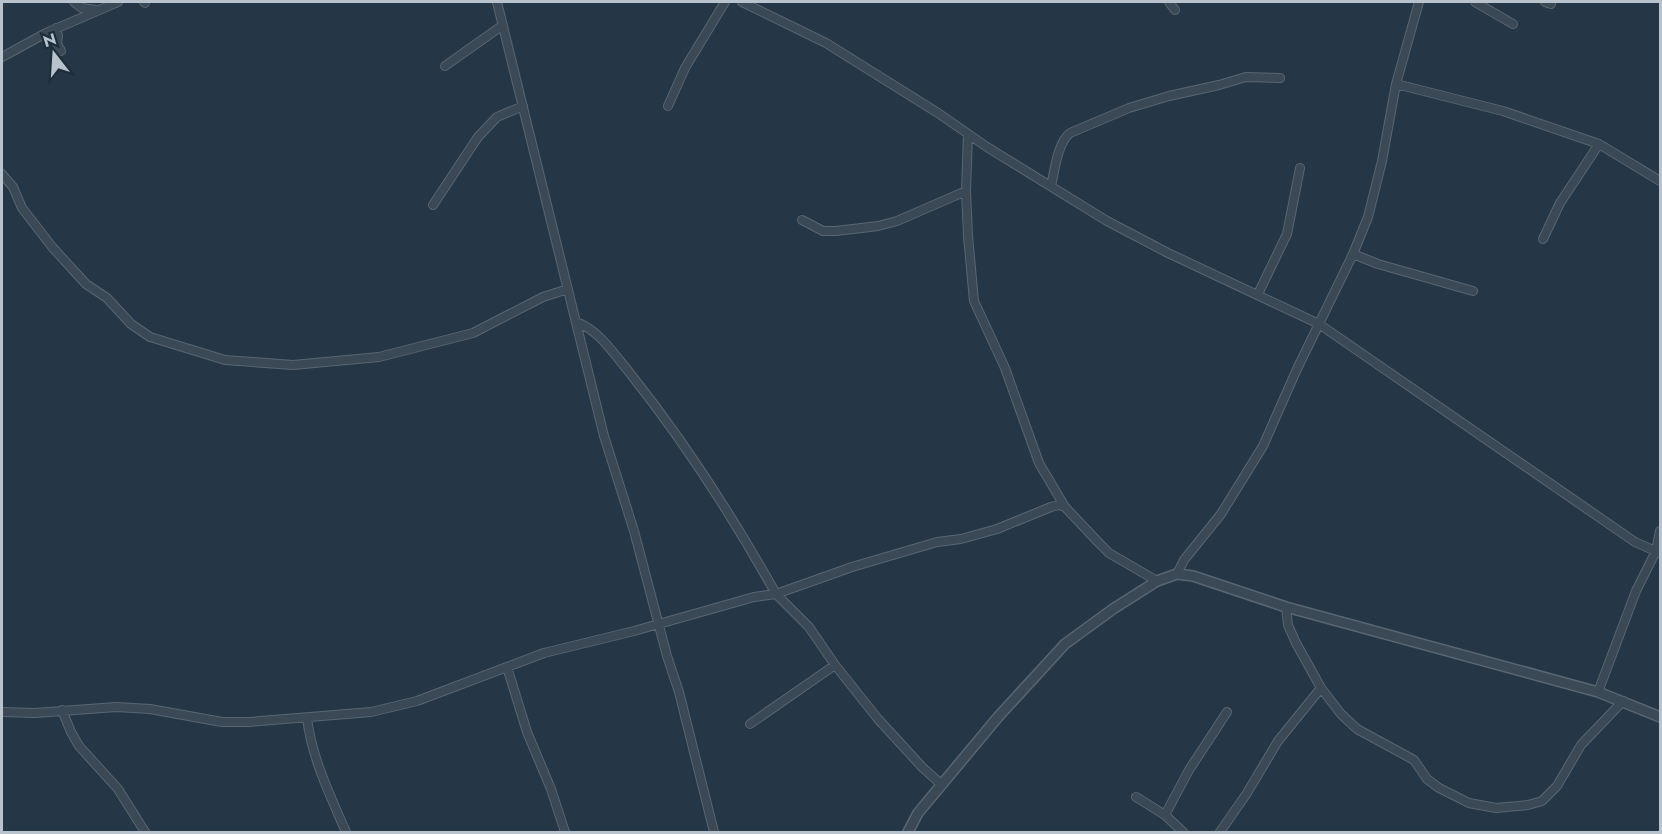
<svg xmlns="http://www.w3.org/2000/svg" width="1662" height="834" font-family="Jost,sans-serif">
  <rect width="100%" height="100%" fill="#253746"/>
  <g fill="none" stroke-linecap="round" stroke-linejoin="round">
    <g stroke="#596672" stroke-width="10">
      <path id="minor" d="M74,2L82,8L96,10
        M144,2L145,3
        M497,2L604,436L634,531L667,656L679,692L714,832
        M742,2L826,43L938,113L987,147L1107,221L1168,253L1319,324L1635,542L1660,553
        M1169,2L1175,10
        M1475,2L1513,24
        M1545,2L1551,4
        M56,28L58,36L57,44L61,51
        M2,57L46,33L118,2
        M445,66L503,25
        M1396,84L1503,111L1599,144L1660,181
        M668,106L685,68L725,2
        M968,134L966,191L968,236L974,301L1005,368L1039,463L1065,507L1098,542L1109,553L1157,581
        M2,174L13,187L22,208L53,248L86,284L107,298L131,324L150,337L225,360L293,365L379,357L473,333L543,297L568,289
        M1051,186C1055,170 1057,144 1070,133L1129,108L1169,96L1219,85L1246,77L1280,78
        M433,205L478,137L497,117L523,106
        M802,220L823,231H836L878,226L897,221L966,191
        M1543,239L1560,203L1599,144
        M1353,254L1378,264L1473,291
        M1258,294L1287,234L1300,168
        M576,322C599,330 614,354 629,372C684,441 733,517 776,594L852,567L937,542L961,539L997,529L1051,507L1059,505L1065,507
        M1177,574L1184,560L1221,514L1263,446L1297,369L1353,254L1368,217L1382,161L1396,84L1419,2
        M1286,607L1288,625L1296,643L1321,688L1341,714L1357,729L1414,760L1427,779L1439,788L1469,803L1496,808L1528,805L1542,801L1557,786L1581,745L1623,701
        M507,667L527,732L551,789L565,832
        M1598,692L1636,591L1656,551L1660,531
        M62,710L71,732L79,746L118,789L145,832
        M2,712L35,713L116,707L150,709L222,722H249L371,712L417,701L544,653L634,631L754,597L776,594L809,627L835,665L878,719L922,767L942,785
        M307,718C312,759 330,795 346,832
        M750,724L835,665
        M1136,797L1165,815L1183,832
        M1165,815L1189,770L1227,712
        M1220,832L1247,793L1278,741L1321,688"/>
    </g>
    <g stroke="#596672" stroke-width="12">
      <path id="tertiary" d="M908,832L918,813L998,717L1065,644L1113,609L1157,581L1177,574L1193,576L1286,607L1598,692L1660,717"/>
    </g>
    <use href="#minor" stroke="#3a4955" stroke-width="8"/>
    <use href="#tertiary" stroke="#3a4955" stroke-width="9"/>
  </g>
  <rect width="1662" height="834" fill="none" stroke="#b8c3ce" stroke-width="6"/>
  <g transform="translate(54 54) rotate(343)" stroke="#1e2e3b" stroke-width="4.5" paint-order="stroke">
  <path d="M0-4.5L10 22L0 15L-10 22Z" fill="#b8c3ce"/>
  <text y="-9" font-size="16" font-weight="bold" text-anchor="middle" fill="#b8c3ce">N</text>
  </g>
</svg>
